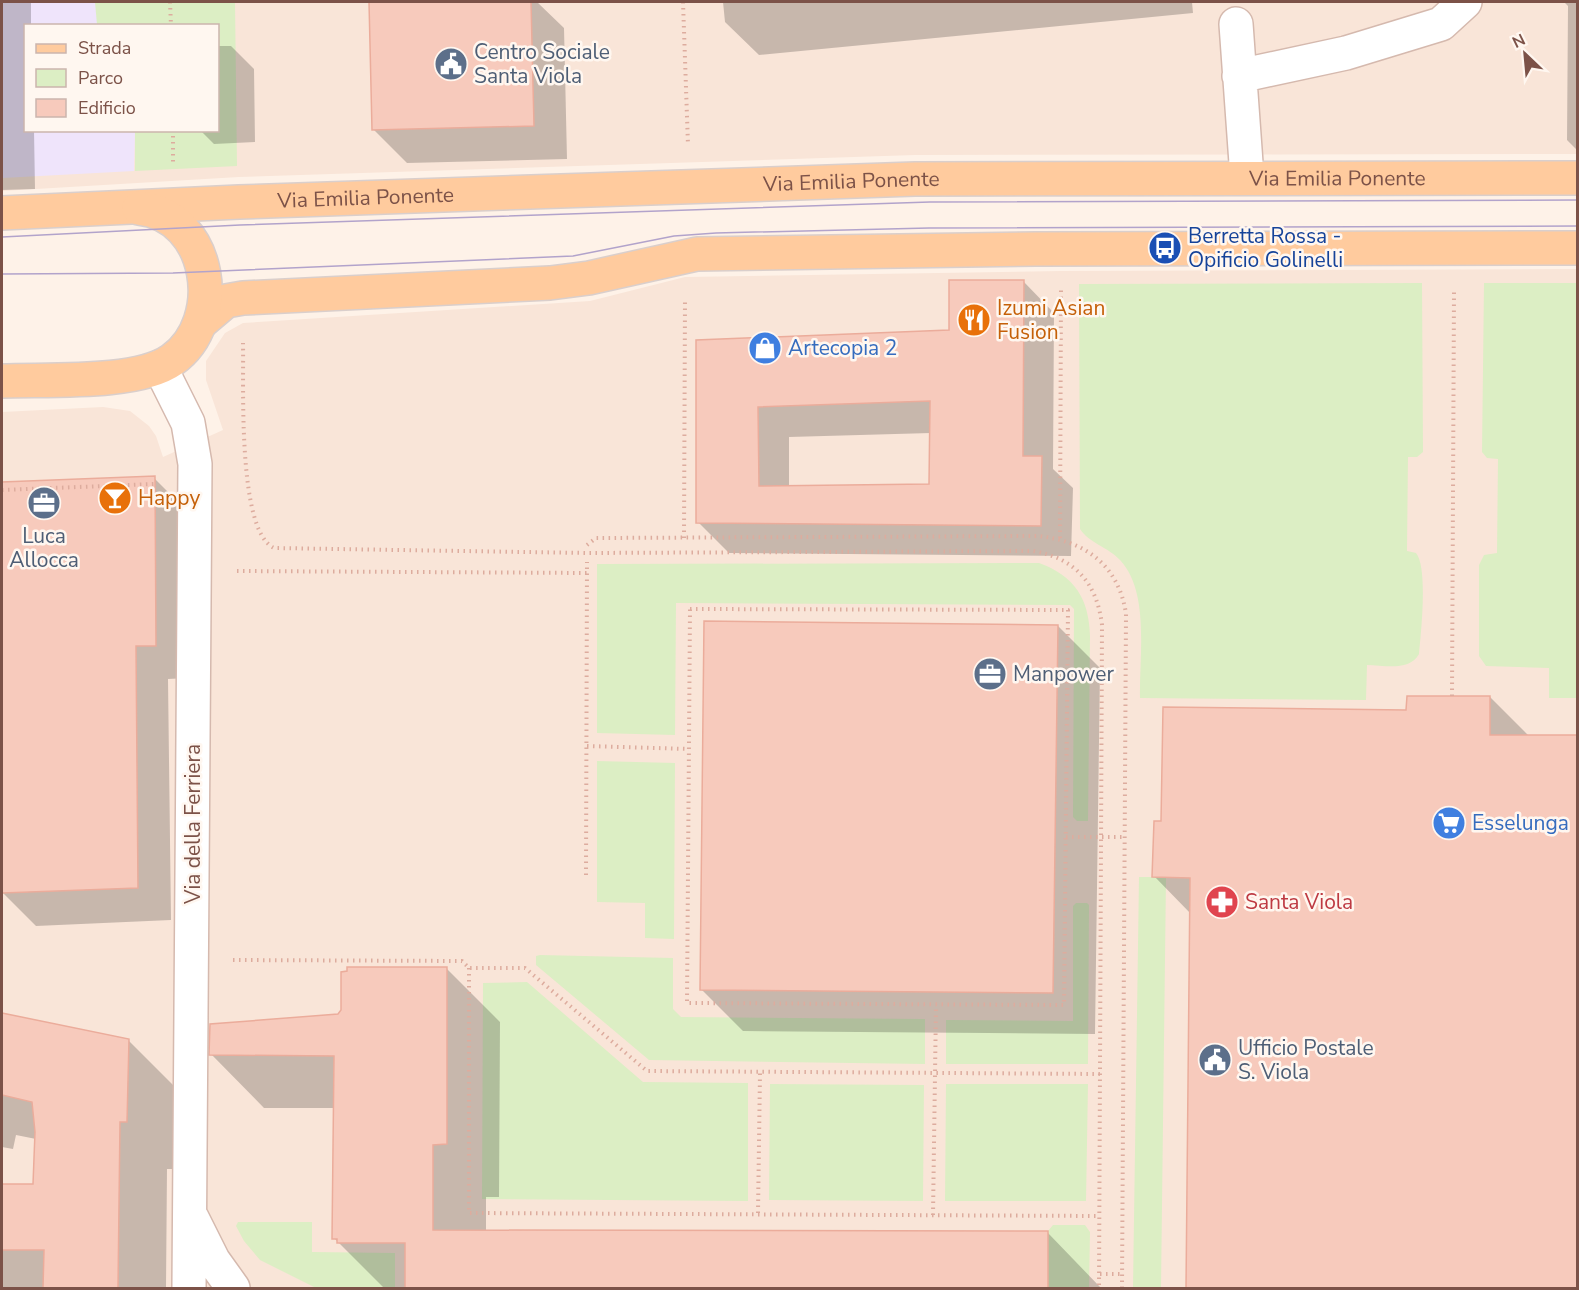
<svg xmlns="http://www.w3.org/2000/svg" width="1579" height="1290" font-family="'Nunito Sans',sans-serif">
  <rect width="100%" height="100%" fill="#fef2e8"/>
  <path fill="#f9e5d8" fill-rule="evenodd" d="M2,2H1577V154L915,155L239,177L2,191ZM26,26H218V130H26Z
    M1577,269V1288H2V412L103,407L130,411L149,426L156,436L163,457L223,430L206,380V361L225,333L243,323L590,301L685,277L1061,271Z"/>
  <path fill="#efe4fb" d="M2,2H135V25L26,26V130L135,131L134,171L2,178Z"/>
  <path fill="#dceec4" d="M95,2H235L237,166L135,171V131L218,130V26L97,25Z
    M1422,283L1423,452L1417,457H1408L1407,551L1416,553C1428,567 1421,633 1419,654C1409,672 1384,665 1367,665L1366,700L1140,698C1139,656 1150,592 1120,560C1108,547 1089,543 1080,529L1079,284Z
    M1484,283H1577V698H1549V668L1486,666L1479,656V565L1484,555L1497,553L1498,459L1487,458L1482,452Z
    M1039,563C1075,576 1089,599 1090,636L1088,821H1077L1073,817L1074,609L1070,605L676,603L675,735L597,733V564Z
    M597,761L675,763L674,939L645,938V903L597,902Z
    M1139,877H1166L1161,1288H1133Z
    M1076,903H1087L1089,905L1088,1064H946V1020L1073,1021V906Z
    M540,955L673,958V1009L681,1017L925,1019V1064L649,1060L536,965V956Z
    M527,982L643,1082L748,1083V1201L482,1199L483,983Z
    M770,1084L924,1085L923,1201L769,1200Z
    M946,1084H1088L1086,1201H945Z
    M238,1222H312V1252L395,1253V1288H316L260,1260L244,1241L236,1226Z
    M1053,1225H1085L1090,1232L1089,1288H1048V1231Z"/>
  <path fill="#0003" fill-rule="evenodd" d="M2,2H31V26H26V130H34L35,189L2,190Z
    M370,2H537L564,28L567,159L407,163L373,129Z
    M723,2H1192L1193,13L759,55L725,22Z
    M1564,2H1578V151L1567,140L1568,6Z
    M218,46H231L254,69L255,142L214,144L200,130H218Z
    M1023,281L1054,313L1053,469L1073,488L1071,556L729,553L698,522V341L950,331ZM931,433V485L789,487V437Z
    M154,478L187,511L188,678L168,679L171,920L36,926L2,892V483Z
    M1058,626L1100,668L1095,1034L743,1031L701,989Z
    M1490,697L1529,736H1578V1288H1187L1191,914L1154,876L1163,823L1408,711Z
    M447,969L500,1022L499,1197H486V1231L1048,1233L1101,1288H384L334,1238L335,1108H264L211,1054L339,1016Z
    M2,1014L128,1040L176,1088L174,1169H167L166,1288H2V1186L35,1185L36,1139L16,1135L13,1149L2,1147Z"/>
  <path fill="#f7cabc" stroke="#ebac9b" stroke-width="1.5" fill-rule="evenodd" d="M369,2H531L534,126L372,130Z
    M949,280H1024L1023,456H1042L1041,526L696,523V340L949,330ZM930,401L929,484L759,486L758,407Z
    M155,476L156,646H136L138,888L2,893V482Z
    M704,621L1058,625L1053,993L700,990Z
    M1407,696H1490V735H1578V1288H1186L1190,878L1152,877L1154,821H1161L1163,707L1406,710Z
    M347,967H447V1144L433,1145V1230L1048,1231V1288H405V1243H337V1239H332L334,1056L209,1055L210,1024L338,1014L341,1010V972L347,971Z
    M2,1013L129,1039L127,1122H120L118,1288H43L44,1250H2V1184H33L35,1132L32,1102L2,1095Z"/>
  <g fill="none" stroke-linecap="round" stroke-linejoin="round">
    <g stroke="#d5b9ae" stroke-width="36">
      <path id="minor" d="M1236,24L1247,177
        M1239,76L1346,53L1441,24L1465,2
        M160,367L188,423L195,464L189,1288
        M192,1218L213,1260L233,1288"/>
    </g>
    <g stroke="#dacfcc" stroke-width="36">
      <g id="major">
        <path id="s1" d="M2,213L239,202L915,179L1578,178"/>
        <path d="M200,323L226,301L243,298L550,283L589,278L697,254L1036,249L1578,248"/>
        <path d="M2,381C46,379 137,385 172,360C227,321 212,216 139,208"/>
      </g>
    </g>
    <path stroke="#ddac9e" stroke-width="4" stroke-dasharray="1.5 4.5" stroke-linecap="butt" d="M170,2L171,26
      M683,2L688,145
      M173,130V163
      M243,343C244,383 237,531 274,548L587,553L1033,551C1075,558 1097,583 1102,625L1099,1288
      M2,490L154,484
      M684,538L685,298
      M1060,538L1061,289
      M587,545L596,538L1037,536C1084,540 1119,565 1126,614L1122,1288
      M237,571L587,573
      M690,609L1068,610L1064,1005L687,1003Z
      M1452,696L1454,292
      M587,746L689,749
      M1066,837H1125
      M586,875L587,562
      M233,960L462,961L469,968H525L647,1071L1100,1074
      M469,968V1213L1099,1216
      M758,1213L760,1073
      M933,1215L936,1005
      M1100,1274H1122"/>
    <use href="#minor" stroke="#fff" stroke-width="33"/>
    <use href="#major" stroke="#ffcb9e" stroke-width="33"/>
    <path stroke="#b2a3cb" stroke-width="1.5" d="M2,237L240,225L930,202L1578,200
      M2,274L173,273L573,256L674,236L716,233L929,228L1578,226"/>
  </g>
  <defs>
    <g id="civic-disc" transform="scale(1.725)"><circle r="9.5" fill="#5c6f8a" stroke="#fff7f0"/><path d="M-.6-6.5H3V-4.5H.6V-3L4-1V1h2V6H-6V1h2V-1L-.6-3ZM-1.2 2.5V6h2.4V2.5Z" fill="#fff"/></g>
    <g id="bus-disc" transform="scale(1.725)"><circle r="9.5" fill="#1a4fb4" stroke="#fff7f0"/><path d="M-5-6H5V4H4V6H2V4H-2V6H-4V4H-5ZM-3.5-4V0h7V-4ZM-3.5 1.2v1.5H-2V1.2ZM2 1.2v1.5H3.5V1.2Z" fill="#fff"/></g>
    <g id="restaurant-disc" transform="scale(1.725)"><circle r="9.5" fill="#e8710a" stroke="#fff7f0"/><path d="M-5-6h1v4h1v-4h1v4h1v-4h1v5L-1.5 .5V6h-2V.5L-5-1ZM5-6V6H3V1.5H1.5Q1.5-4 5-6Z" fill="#fff"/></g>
    <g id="shop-disc" transform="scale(1.725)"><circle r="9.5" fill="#3f7fe0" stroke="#fff7f0"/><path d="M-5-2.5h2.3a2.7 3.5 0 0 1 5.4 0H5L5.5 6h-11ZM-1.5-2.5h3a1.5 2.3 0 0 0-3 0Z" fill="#fff"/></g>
    <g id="bar-disc" transform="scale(1.725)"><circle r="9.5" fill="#e8710a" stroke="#fff7f0"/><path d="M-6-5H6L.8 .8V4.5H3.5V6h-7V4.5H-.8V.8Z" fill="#fff"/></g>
    <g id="office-disc" transform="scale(1.725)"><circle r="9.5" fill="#5c6f8a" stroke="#fff7f0"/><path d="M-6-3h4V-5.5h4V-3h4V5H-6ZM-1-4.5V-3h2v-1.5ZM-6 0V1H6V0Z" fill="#fff"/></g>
    <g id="supermarket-disc" transform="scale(1.725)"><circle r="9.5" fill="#3f7fe0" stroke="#fff7f0"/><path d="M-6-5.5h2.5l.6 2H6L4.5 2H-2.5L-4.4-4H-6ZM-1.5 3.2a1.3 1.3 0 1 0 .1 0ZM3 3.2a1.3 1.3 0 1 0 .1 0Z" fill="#fff"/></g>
    <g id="pharmacy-disc" transform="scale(1.725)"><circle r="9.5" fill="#e0444e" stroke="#fff7f0"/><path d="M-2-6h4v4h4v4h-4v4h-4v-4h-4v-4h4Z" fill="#fff"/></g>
  </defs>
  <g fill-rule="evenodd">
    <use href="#civic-disc" x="451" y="64"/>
    <use href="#bus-disc" x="1165" y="248"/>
    <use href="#restaurant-disc" x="974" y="320"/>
    <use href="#shop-disc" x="765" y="348"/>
    <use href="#bar-disc" x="115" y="498"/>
    <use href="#office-disc" x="44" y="503"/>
    <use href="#office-disc" x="990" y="674"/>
    <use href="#supermarket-disc" x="1449" y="823"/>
    <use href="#pharmacy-disc" x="1222" y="902"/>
    <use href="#civic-disc" x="1215" y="1060"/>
  </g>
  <g text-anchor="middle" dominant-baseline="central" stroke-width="5" stroke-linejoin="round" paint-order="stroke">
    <g font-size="21" fill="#4e5e75" stroke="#fff7f0" text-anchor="start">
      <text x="474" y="52">Centro Sociale<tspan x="474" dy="24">Santa Viola</tspan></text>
      <text x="44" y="536" text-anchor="middle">Luca<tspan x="44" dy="24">Allocca</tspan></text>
      <text x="1013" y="674">Manpower</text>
      <text x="1238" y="1048">Ufficio Postale<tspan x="1238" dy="24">S. Viola</tspan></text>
    </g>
    <g font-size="21" fill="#7c5248" stroke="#fff7f0">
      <text stroke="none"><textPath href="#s1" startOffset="1336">Via Emilia Ponente</textPath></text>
      <text stroke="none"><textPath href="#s1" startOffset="850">Via Emilia Ponente</textPath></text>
      <text stroke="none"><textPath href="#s1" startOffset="364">Via Emilia Ponente</textPath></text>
      <text transform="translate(193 824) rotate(-90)">Via della Ferriera</text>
    </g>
    <g font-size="21" fill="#164399" stroke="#fff7f0" text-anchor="start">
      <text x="1188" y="236">Berretta Rossa -<tspan x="1188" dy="24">Opificio Golinelli</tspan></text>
    </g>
    <g font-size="21" fill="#c56008" stroke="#fff7f0" text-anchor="start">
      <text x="997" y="308">Izumi Asian<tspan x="997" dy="24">Fusion</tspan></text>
      <text x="138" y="498">Happy</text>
    </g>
    <g font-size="21" fill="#366cbe" stroke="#fff7f0" text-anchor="start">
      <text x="788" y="348">Artecopia 2</text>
      <text x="1472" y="823">Esselunga</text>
    </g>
    <g font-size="21" fill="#be3a42" stroke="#fff7f0" text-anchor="start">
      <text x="1245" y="902">Santa Viola</text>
    </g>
  </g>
  <rect width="1579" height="1290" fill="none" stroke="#7c5248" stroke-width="6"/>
  <rect x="24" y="24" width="195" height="108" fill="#fff7f0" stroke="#cbb5ad" stroke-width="1.5"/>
  <rect x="36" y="44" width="30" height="9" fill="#ffcb9e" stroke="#cbb5ad" stroke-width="1.5"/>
  <text x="78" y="54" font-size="18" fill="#7c5248">Strada</text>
  <rect x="36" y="69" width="30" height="18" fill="#dceec4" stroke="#cbb5ad" stroke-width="1.5"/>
  <text x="78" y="84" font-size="18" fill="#7c5248">Parco</text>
  <rect x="36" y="99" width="30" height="18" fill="#f7cabc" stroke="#cbb5ad" stroke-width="1.5"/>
  <text x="78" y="114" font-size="18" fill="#7c5248">Edificio</text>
  <g transform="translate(1525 54) rotate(334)" stroke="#fff7f0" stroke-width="4.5" paint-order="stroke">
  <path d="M0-4.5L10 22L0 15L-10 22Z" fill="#7c5248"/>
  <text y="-9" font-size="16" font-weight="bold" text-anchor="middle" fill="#7c5248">N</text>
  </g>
</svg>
